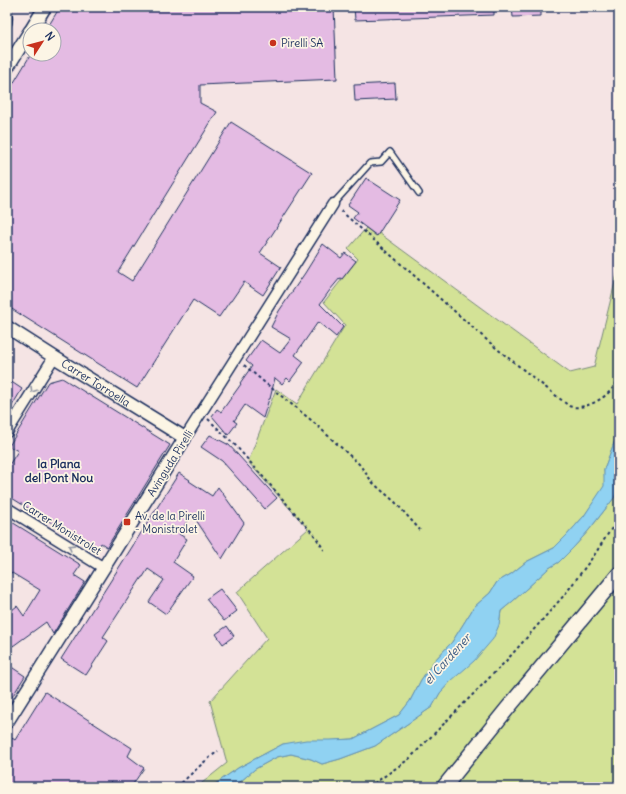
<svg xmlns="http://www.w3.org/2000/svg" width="626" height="794" font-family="Delius,sans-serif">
  <rect width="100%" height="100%" fill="#fcf5e5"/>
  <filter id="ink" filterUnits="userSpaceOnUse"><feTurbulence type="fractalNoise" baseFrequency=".025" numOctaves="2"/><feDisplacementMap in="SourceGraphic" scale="8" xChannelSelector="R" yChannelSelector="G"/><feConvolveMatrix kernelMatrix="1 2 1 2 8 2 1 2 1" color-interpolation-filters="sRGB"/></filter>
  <g filter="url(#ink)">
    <path fill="#f5e4e4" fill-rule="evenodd" d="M7,7H619V266L594,367L570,373L379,233L377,236L366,228L358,259L324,302L345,325L297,405L276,389L308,529L237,592L267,638L210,701L227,763L197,787H7ZM30,30H54V54H30Z"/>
    <path fill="#d3e296" stroke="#77887a" d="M366,228L376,236L379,233L570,373L594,367L619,266V430L604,469L605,486L584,516L567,535L554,548L526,562L511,574L497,582L490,593L474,607L452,642L434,661L421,680L410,701L399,715L353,739L283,744L238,768L211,787H197L227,763L210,701L267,638L237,592L308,529L248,462L276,389L297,404L345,325L324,302L358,259L348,249Z
      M619,487V787H234L255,769L277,757L291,754L311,759L322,764L340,759L375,746L432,707L440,693L499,625L501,611L513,601L549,568L559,562L574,547L589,530L614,498Z"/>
    <path fill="#90d2f2" stroke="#6191b7" d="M619,430V487L614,498L589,530L574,547L559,562L549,568L513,601L501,611L499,625L493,639L474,661L451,681L440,693L432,707L375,746L340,759L322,764L311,759L291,754L277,757L255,769L234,787H211L238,768L283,744L306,740H330L353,739L399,715L410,701L421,680L434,661L452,642L474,607L490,593L497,582L511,574L526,562L554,548L567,535L584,516L604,486V469Z"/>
    <path fill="#e4bbe3" stroke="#1b2f5e" d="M60,7H334L337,79L200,85V103L217,112L118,272L132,281L231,122L312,173L260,253L281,267L263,295L244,282L231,301H230L219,317L193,300L137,388L7,306V94L31,54H54V30H46Z
      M354,7H494V15L355,20Z
      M512,7H541V16L513,17Z
      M395,83L396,99L355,101L354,85Z
      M366,178L400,200L377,236L353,218L358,212L348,205Z
      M323,244L341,258L345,253L356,261L342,279L340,278L330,290L320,304L343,327L336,337L318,322L295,355L304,362L290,381L287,378L282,384L275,378L270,399H269L263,418L245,405L234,421L237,423L228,435L212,416L217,409L221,412L241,384L240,383L252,366L246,361L261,340L280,353L291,339L271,327L279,311L305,273Z
      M62,378L170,445L107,547L101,543L98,549L90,544L89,546L7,495V468L18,451L9,446L48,382Z
      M7,379L22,389L7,414Z
      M210,435L229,445L277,498L265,509L222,461L201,447Z
      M179,473L190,480L189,481L212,496L218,487L244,523L222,559L192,514L179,534L187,539L173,562L193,576L166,614L149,602L164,580L148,569L143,577H142L103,637L108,641L86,675L61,659Z
      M7,519L81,565L74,575L85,582L53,634L46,622L13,646L7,639V614L17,606L24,616L40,590L7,570Z
      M220,589L237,611L224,621L206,599Z
      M227,626L234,636L223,644L216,634Z
      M7,664L25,676L7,705Z
      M45,692L132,748L128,756L144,768L131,787H118L111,782L107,787H93L86,783L83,787H7V746L12,738L15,740Z"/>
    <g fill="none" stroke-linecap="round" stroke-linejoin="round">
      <g stroke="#1b2f5e" stroke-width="8">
        <path id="service" d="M7,8C10,14 10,22 7,27
          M333,204L370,163L381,162L390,152L419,193"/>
      </g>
      <g stroke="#1b2f5e" stroke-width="13">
        <path id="minor" d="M7,432L54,357
          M185,438L333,204
          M7,508L104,568"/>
      </g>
      <g stroke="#1b2f5e" stroke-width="15">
        <g id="tertiary">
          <path d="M31,30L45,7"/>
          <path d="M7,68L30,31"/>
          <path id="s1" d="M7,327L54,357L185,438L7,722"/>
        </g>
      </g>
      <g stroke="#1b2f5e" stroke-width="17">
        <path id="secondary" d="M444,787L507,709L619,574"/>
      </g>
      <path stroke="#1b2f5e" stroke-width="2" stroke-dasharray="3 3" stroke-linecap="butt" d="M341,211L496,348L569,406C581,411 603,400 611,390C614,387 616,383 619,380
        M244,365L264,382L311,420L359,464L373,483L395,502L420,530
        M208,419L236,446L315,536L324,550
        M177,787L203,763L218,751
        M369,787L409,759L506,661L566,593L595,554L619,517"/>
      <use href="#service" stroke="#fcf5e5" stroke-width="5"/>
      <use href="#minor" stroke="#fcf5e5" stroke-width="10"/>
      <use href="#tertiary" stroke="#fcf5e5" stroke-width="12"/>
      <use href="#secondary" stroke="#fcf5e5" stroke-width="14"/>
    </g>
    <defs><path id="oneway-chevron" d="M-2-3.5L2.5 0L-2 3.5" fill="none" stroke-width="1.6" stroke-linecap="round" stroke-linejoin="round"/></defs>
    <g stroke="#8c92a2">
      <use href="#oneway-chevron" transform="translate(33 390) rotate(122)"/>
      <use href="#oneway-chevron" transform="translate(71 547) rotate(-148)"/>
    </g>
  </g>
  <g fill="#c8321e" stroke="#fcf5e5" stroke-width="1.5">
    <circle cx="273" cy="43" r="4"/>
    <rect x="123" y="518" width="8" height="8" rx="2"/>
  </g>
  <g text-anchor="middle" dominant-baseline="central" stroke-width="3.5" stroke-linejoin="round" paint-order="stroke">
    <g font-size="11" fill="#1b2f5e" stroke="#fcf5e5" text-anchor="start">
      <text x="281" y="43">Pirelli SA</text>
      <text x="135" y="516">Av. de la Pirelli<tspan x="135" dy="13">- Monistrolet</tspan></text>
    </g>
    <g font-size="11" fill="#1b2f5e" stroke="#fcf5e5">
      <text stroke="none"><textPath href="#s1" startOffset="105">Carrer Torroella</textPath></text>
      <text transform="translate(170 463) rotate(-58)">Avinguda Pirelli</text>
      <text transform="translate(62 528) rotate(32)">Carrer Monistrolet</text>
    </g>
    <g font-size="12" font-weight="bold" fill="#1b2f5e" stroke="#fcf5e5">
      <text x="59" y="463">la Plana<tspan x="59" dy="14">del Pont Nou</tspan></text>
    </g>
    <g font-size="12" font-style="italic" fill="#385883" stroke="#fcf5e5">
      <text transform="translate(447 659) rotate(-48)">el Cardener</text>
    </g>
  </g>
  <rect width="626" height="794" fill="none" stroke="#fcf5e5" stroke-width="24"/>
  <rect x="12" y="12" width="602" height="770" fill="none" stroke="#1b2f5e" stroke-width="1.5" filter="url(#ink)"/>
  <g transform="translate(42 42) rotate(54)"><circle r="19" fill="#fcf5e5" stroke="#a2a6af"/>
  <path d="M0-3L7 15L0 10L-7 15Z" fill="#c8321e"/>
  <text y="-6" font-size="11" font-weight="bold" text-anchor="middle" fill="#1b2f5e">N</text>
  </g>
</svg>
